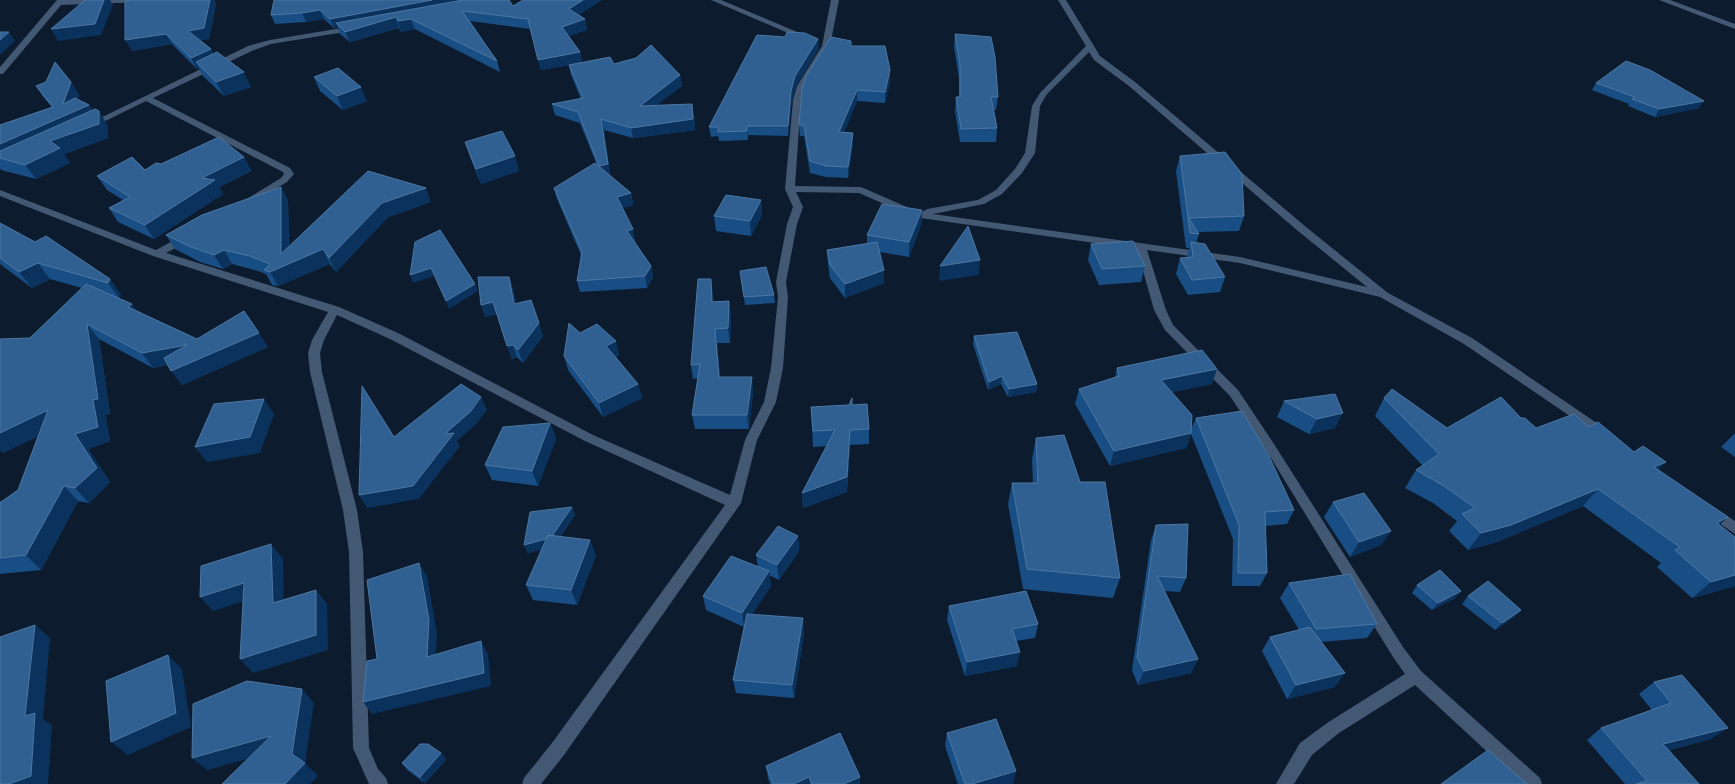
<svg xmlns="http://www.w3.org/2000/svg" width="1735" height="784" font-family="'Varela Round',sans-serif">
  <rect width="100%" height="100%" fill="#0c1c2e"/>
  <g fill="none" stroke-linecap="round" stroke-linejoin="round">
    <path fill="#435873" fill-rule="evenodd" d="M57,0H148L144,2L61,5L3,74H0V67Z
      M711,0H721L814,39L807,41Z
      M831,0H839L830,46L805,86L801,100L795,186L861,187L916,211L922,212L927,209L978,200L996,190L1015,169L1025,153L1032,106L1040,93L1086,46L1058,0H1066L1100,56L1135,82L1306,227L1388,293L1472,338L1610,432L1612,435L1610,438H1602L1464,344L1380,297L1240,263L1147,250L1166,310L1173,325L1238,390L1274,444L1403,647L1421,671L1540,778L1542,784H1522L1415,685L1339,733L1312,755L1294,784H1276L1300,743L1327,723L1405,674L1393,657L1266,450L1230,396L1165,330L1154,310L1137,249L914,217L859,193L796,192L803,207L797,224L786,282L788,297L783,368L776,402L757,440L741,503L564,755L541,784H522L524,778L552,743L725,505L585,441L390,339L337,315L324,340L320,353L322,372L357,510L363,552L369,748L378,769L386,778L388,784H369L353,748L349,552L343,510L310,372L308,353L312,340L328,312L153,256L0,196V190L156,250L182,236H190L191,238L190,240L166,253L339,307L398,333L593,435L730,495L745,440L764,402L771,368L778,297L776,282L787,224L793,207L785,189L793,100L797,86L822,46ZM1089,52L1094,60L1129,86L1298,231L1367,287L1240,257L933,214L984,204L1002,194L1022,173L1035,153L1040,106L1047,94Z
      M1659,0H1670L1735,24V29Z
      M354,26L358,28L357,30L271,44L254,50L153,98L290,168L294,174L287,182L248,205L245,206L240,203L281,178L284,174L283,172L146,101L93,127L90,128L86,125L248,46L270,40Z
      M1712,506L1735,521V534L1707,515L1705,511L1707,507Z"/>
  </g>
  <path fill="#184e84" d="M132,0H214L216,4L209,39L200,40L211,49L213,54L251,87L224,96L203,76L199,68L197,69L172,44L132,51Z
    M274,0L513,6L523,0H602L578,15L585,19L587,30L568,36L580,52L582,62L614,64L680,75L682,86L656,105L694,115L695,130L633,138L604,130L610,174L609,175L631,193L633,205L622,208L635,240L634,241L651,266L653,277L647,288L580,292L577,281L581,255L557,199L554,188L597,165L580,123L555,115L552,104L581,99L571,75L569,65L541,70L530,29L470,21L497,61L500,72L415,29L401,32L399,28L350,42L340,34L338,27L334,28L324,19L306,22L275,24L271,15Z
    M955,34L998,97L996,110H993L997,128L996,142H960L955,111L956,97H959V78L954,47Z
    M851,41V46L890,70V81L885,103L857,101L844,132L853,133V144L848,178L826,177L810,173L804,136H800L799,125Z
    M819,48L796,86L792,100L788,136L748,135V140L719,141L718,136L711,137L709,127Z
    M314,77L367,101L343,110L320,91Z
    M71,82L79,95L77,99L89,105L92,110L108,126V138L64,154L70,163L36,179L1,170L0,168V125L52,107L44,98L36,86Z
    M1596,83L1699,108L1655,117L1628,106L1629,104L1592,90Z
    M465,142L519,171L481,184L470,157Z
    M1180,156L1244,216L1239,231L1198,232L1199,234L1196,243L1225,277L1220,292L1188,295L1176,274L1180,258H1187L1189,248H1186L1176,171Z
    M244,157L251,171L219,187L223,194L154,239L118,222L109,208L123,200L107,190L97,176Z
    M281,187L288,201L289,246L431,202L388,217L336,272L330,264L278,286L272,285L266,274L258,271L232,264L223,269L200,262L175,249L166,235Z
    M761,200L762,215L751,236L716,231L714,216Z
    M922,210L921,225L909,257L880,252L884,283L845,298L830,278L828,264L827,250L867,243V235Z
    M0,223L35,242L110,279L121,295L119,298L137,311L197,339L268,347L182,385L168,365L153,368L99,339L110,414L105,415L110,441L88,449L110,482L89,503L78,501L41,570L0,574V502H1L18,490L38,436L3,453L0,450V339L30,338L82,288L50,279L32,288L0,264Z
    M1091,244L1145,266L1141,282L1099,285L1088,260Z
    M740,271L774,295L775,303L745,305Z
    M509,277L513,289L516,304L543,336L523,363L517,357L512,359L497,314L485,317L481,305Z
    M713,293V302L729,301L731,315L730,343H717L720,377L753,391L749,429H695L692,415L698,378L693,379L691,365Z
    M580,333L619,355L616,357L638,384L642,398L603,417L568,370L564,356Z
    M974,336L1037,384L1036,392L1008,397L1001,384L988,390L973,344Z
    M1117,368L1217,369L1212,384L1172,392L1191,429L1196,418L1294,510L1287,524L1265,526L1267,573L1260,586H1232L1233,539L1191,434L1186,448L1110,466L1075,404L1079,389L1115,378Z
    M852,398V404L869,429V444L850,445L847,492L803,508L802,493L827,446L813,447L811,407L849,405Z
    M1384,398L1447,428L1521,418L1536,428L1589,427L1634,452L1659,470L1720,525L1735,586L1692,598L1657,567L1661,563L1583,506L1497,542L1468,550L1449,531L1457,521L1433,503L1405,488L1416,470L1423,466L1375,416Z
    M1284,401L1335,428L1309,434L1277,417Z
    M550,423L556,439L538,486L492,480L485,465Z
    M1735,434V457L1721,447L1733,435Z
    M1036,438L1080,482L1120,578L1113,598L1023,589L1008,504L1012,483H1033L1032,459Z
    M1333,502L1391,531L1381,545L1350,557L1324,517Z
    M572,507L575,515L560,537L596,555L577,605L533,600L526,585L542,549L528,553L524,545Z
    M1156,525L1186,578L1180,592L1164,591L1198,659L1191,673L1138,685L1132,670L1151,540Z
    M798,536L799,551L779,580L769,575L771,586L752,614L804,633L794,698L736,693L733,680L744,627L706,610L703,596L758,567L756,555Z
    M1289,583L1377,624L1367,638L1321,642L1335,687L1287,699L1262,651L1270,637L1299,630L1280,598Z
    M1417,585L1461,591L1455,598L1432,610L1412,593Z
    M1468,596L1521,610L1514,617L1495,630L1462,604Z
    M949,606L1038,624L1035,638L1016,641L1017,666L965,676L947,620Z
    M1654,682L1711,739L1669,750L1699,784H1625L1587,740L1601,728L1652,710L1639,694Z
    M947,733L1013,784H958L945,746Z
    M441,753L446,760L425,783L407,770L402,763Z
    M766,766L860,777V784H770L768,778Z"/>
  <path fill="#0a325c" d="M104,0H110L113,5L101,35L58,41L51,29Z
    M210,0H214L216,4L209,39L193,41L188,31Z
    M432,0H469L336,23L338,27L334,28L330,19Z
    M583,0H602L572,19L569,9Z
    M320,10L324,19L306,22L302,13Z
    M396,17L399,28L350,42L345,32Z
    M411,19L415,29L401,32L398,21Z
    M585,19L587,30L564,38L562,27Z
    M9,32L15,41L0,55V40Z
    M166,34L172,44L132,51L125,40Z
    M818,39L819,48L796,86L792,100L788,136V126L791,91L795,76Z
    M211,49L216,60L196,62L199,68L197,69L191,58Z
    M580,52L582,63L541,70L538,60Z
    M890,70V81L885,103V92Z
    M244,72L251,87L224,96L216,82Z
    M680,75L682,86L642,116L640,106Z
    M71,82L79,95L73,112L89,105L97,117L0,158V144L63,104Z
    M361,87L367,101L343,110L337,96Z
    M857,90V101L840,143L839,132Z
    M1704,101L1699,108L1655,117L1659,109Z
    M692,104L695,130L633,138L631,128Z
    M99,111L108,126V138L64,154L70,163L36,179L25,165L50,141Z
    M601,119L604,130L610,174L602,177L599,166Z
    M747,126L748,135V140L747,131Z
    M853,133V144L848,178V167Z
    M515,156L519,171L481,184L476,169Z
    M244,157L251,171L219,187L223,194L154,239L145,225L202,178Z
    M281,187L288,201L289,264L323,249L330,264L278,286L270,272L281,254Z
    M426,188L431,202L388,217L336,272L329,258L382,203Z
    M631,193L633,205L620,209L617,197Z
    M761,200L762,215L751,236L750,221Z
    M922,210L921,225L909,257V242Z
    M633,229L635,240L629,242L627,231Z
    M224,250L232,264L223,269L214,255Z
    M980,260L979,275L939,281L940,266Z
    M38,263L50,279L32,288L19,272Z
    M651,266L653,277L647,288L645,276Z
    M431,268L434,276L413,283L410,275Z
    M884,270V283L845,298V284Z
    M509,277L513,289L518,317L514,304Z
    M110,279L121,295L119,298L108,283Z
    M711,279L713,293L715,316L712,302Z
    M475,284L478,291L449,309L446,301Z
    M729,301L731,315L730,343L728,328Z
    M493,302L497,314L485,317L481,305Z
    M132,304L142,319L128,307Z
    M539,323L543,336L523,363L518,350Z
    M87,324L99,339L110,414L105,415L110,441L88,449L110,482L89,503L75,488V434L93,400Z
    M715,329L717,343L721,391L719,377Z
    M259,333L268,347L182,385L171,371Z
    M616,341L619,355L610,360L606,346Z
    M187,345L197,359L153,368L142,353Z
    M513,345L517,357L512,359L507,346Z
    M1217,369L1212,384L1156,395L1161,380Z
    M1002,376L1001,384L988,390L989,382Z
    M752,377L753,391L749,429L747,415Z
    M638,384L642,398L603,417L599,403Z
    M1037,384L1036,392L1008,397L1009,389Z
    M481,397L487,410L476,424L457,441L460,446L419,499L367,508L359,495L445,434Z
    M264,399L274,414L260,453L207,462L195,447Z
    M48,410L61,425L3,453L0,450V433Z
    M1343,413L1335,428L1309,434L1317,419Z
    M550,423L556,439L538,486L532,471Z
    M850,430V445L847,492L803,508L802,493Z
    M1191,433L1186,448L1110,466L1114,451Z
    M1666,462L1650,479L1654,467Z
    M64,486L78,501L41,570L26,555Z
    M1598,489L1583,506L1497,542L1468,550L1481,533Z
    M572,507L575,515L553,546L528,553L524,545Z
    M1728,517L1710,534L1717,523Z
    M1391,531L1381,545L1350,557L1359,542Z
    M798,536L799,551L779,580L777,565Z
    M590,540L596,555L577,605L571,590Z
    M271,544L283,559L284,617L273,603Z
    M419,563L427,576L437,633L435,669L427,657Z
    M769,571L771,586L744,627L742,613Z
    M1735,575V586L1692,598L1711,582Z
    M244,583L256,597L213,611L200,597Z
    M316,590L327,604L328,650L253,673L240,659Z
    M1461,591L1455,598L1432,610L1438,603Z
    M1521,610L1514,617L1495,630L1502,623Z
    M803,618L804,633L794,698L792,685Z
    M35,625L50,638L43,719L52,725L48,784H9L25,716Z
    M481,641L488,654L491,686L372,714L363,702Z
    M1020,652L1017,666L965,676L967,662Z
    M168,655L182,669L191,727L128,755L111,742Z
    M1198,659L1191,673L1138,685L1144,671Z
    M1345,673L1335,687L1287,699L1296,685Z
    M302,689L314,703L305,763L318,776L310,784H285L292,754Z
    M1728,728L1711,739L1647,755L1663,744Z
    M271,736L284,749L207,770L192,758Z
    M441,753L446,760L425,783L420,777Z
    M1016,771L1013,784H972Z
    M809,777L810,784H794Z
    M860,777V784H844Z"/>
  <path fill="#2f6091" stroke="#4d77a2" d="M85,0H104L95,24L51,29Z
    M132,0H210L204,28L188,31L211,49L191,58L166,34L125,40V1Z
    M274,0H432L330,19L320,10L302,13L271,15Z
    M463,0H509L513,6L523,0H583L569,9L585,19L562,27L580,52L538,60L528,19L462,11L497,61L411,19L398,21L396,17L345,32L336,23Z
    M0,32H9L0,40Z
    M787,32L805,33L818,39L795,76L791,91L788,126H747V131L718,132V127H709L757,35L785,37Z
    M955,34L991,37L995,57L998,97H991L997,128L961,129L956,97H960V65Z
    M831,37L851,41V46H885L890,70L885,92L857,90L839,132L853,133L848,167L826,166L810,161L804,125H799L802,89L806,76Z
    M651,45L680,75L640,106L692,104L693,119L631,128L601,119L608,164L599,166L578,112L552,104L583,98L569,65L610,57L614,64L636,58Z
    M217,52L244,72L216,82L196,62Z
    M1626,61L1650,70L1704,101L1659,109L1632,99L1635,97L1596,83Z
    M55,62L71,82L63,104L75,98L89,105L0,144V125L53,107L36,86L46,82Z
    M338,68L361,87L337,96L314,77Z
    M95,109L99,111V124L50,141L60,148L25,165L0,158V151Z
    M502,131L515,156L476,169L465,142Z
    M219,137L244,157L202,178L215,180L145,225L109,208L130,197L97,176L132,157L145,170L156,163L161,164Z
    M1225,152L1242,174L1244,216L1189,218L1199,234L1190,233L1180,156Z
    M595,163L631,193L617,197L633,229L627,231L651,266L645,276L577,281L582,252L554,188Z
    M368,171L426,188L382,203L329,258L323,249L270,272L264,270L270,264L250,256L224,250L214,255L191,247L166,235L202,215L281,187V254Z
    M726,195L761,200L750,221L714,216Z
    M882,204L922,210L909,242L867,235Z
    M0,223L35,242L46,236L110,279L108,283L38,263L19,272L0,258Z
    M968,226L980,260L940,266Z
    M440,230L475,284L446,301L431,268L410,275L415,242Z
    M1133,241L1145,266L1102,269L1091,244Z
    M877,242L884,270L845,284L830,265L827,250Z
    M1191,242L1205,244L1225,277L1192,280L1180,258L1193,257Z
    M766,267L774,295L744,297L740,271Z
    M478,277H509L514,304L531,300L539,323L518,350L513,345L507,346L493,302L481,305Z
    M698,279H711L712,302L729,301L728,328L715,329L719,377H752L747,415H692L700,364L691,365Z
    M86,284L132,304L128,307L197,339L244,311L259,333L171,371L164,358L187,345L142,353L87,324L98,399L93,400L98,427L75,434L97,468L75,488L64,486L26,555L0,558V502H1L18,490L48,410L0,433V339L30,338Z
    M569,323L580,333L597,324L616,341L606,346L638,384L599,403L564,356Z
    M1017,332L1037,384L1009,389L1002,376L989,382L974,336Z
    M1202,350L1217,369L1161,380L1192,415L1191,433L1114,451L1079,389L1119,376L1117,368Z
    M461,384L481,397L471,411L445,434L454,433L413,486L359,495L362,386L394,437Z
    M1392,389L1447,428L1501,397L1521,418H1525L1536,428L1574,414L1589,427L1598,422L1634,452L1643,446L1666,462L1654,467L1728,517L1717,523L1735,537V575L1711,582L1675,550L1680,547L1598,489L1511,525L1481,533L1462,514L1475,508L1444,486L1416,470L1439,454L1384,398Z
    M1335,394L1343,413L1317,419L1284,401Z
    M852,398V405L867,404L869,429L850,430L847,477L802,493L835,430L813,431L811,407L849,405Z
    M264,399L250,437L195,447L214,404Z
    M1242,411L1268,454L1294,510L1265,512L1267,573H1238L1239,525L1196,418Z
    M550,423L532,471L485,465L503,427Z
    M1064,435L1080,482H1105L1120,578L1027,569L1012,483H1038L1036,438Z
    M1364,493L1391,531L1359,542L1333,502Z
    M572,507L552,536L548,535L546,539L524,545L530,512Z
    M1188,524L1186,578L1157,576L1198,659L1144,671L1137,657L1156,525Z
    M778,526L798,536L777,565L756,555Z
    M548,535L590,540L571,590L526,585Z
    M271,544L273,603L316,590V635L240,659L244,583L200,597L201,566Z
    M731,556L769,571L742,613L703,596Z
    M419,563L429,620L427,657L481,641L484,673L363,702L367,661L377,659L367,580Z
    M1440,570L1461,591L1438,603L1417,585Z
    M1350,574L1377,624L1316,629L1289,583Z
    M1488,581L1521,610L1502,623L1468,596Z
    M1026,591L1038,624L1012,629L1020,652L967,662L949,606Z
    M747,614L803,618L792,685L733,680Z
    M35,625L25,716L35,713L31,776L9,784H0V637Z
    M1310,627L1345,673L1296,685L1270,637Z
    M168,655L176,713L111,742L106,681Z
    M1682,675L1728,728L1663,744L1699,784H1636L1647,781L1601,728L1671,703L1654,682Z
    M247,681L302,689L292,754L305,763L285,784H222L271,736L192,758L193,704Z
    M996,719L1016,771L972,784H965L947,733Z
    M840,733L860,777L844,784H812L809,777L794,784H773L766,766Z
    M420,744H428L441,753L420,777L402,763Z
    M1488,750L1527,784H1441Z"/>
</svg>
